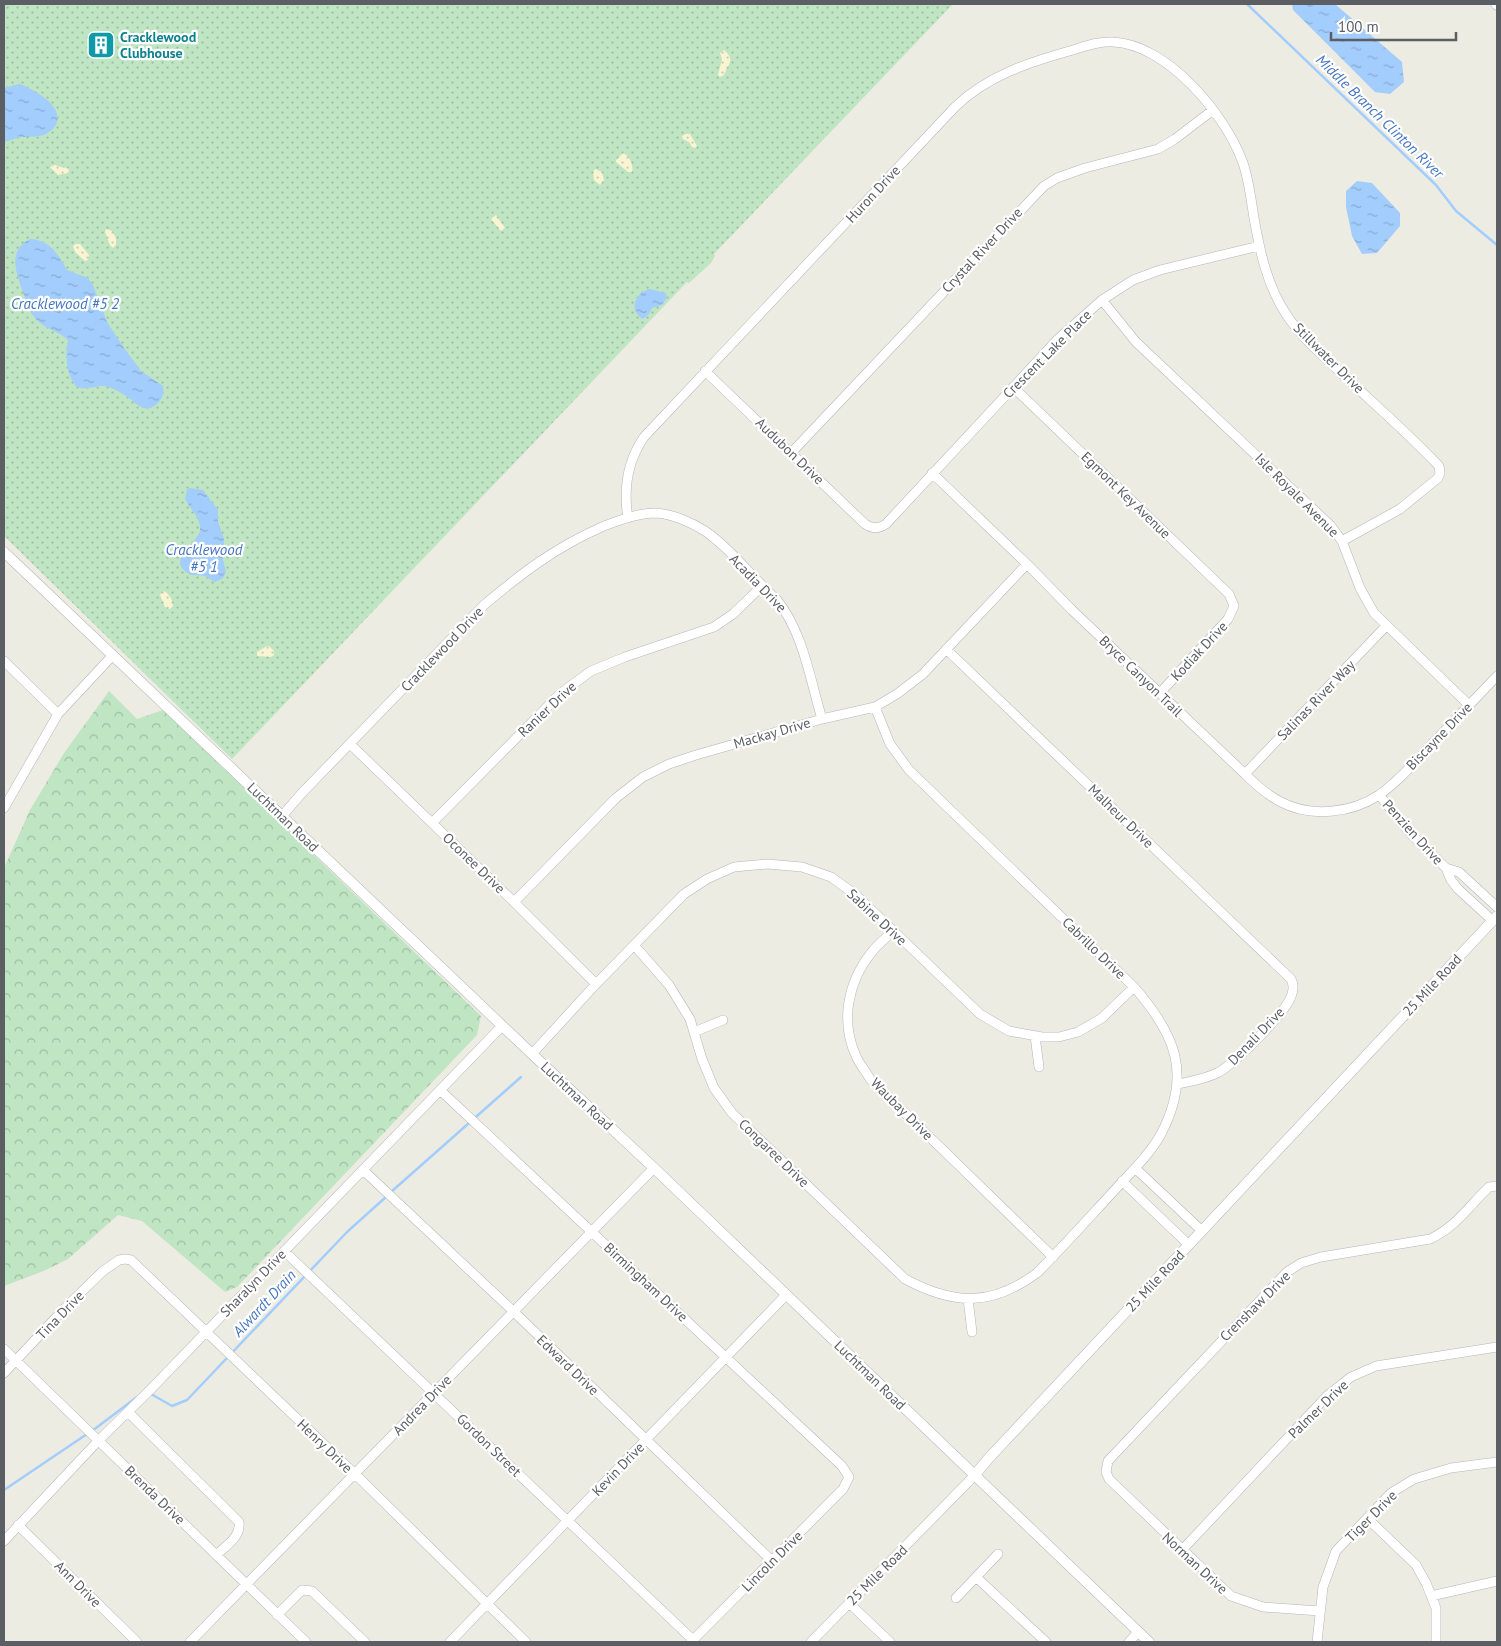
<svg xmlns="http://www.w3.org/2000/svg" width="1501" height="1646" font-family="'PT Sans',sans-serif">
  <defs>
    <pattern id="grass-dots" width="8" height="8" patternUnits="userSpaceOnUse" patternTransform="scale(1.25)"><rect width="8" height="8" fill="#c0e5c3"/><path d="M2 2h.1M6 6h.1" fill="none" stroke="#9fbda2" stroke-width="1.8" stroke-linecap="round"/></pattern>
    <pattern id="forest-crowns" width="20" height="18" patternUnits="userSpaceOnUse" patternTransform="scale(1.25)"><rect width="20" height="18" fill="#c0e5c3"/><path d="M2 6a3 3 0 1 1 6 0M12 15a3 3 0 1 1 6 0" fill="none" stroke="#9fbda2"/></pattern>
    <pattern id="sand-dots" width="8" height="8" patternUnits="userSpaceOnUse" patternTransform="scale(1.25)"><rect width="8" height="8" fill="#f9f4d2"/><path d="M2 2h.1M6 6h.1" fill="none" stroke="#cdc9ae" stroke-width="1.8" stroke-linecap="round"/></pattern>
    <pattern id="water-ripples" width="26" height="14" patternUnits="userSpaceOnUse" patternTransform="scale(1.25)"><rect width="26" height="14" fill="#a3cdfd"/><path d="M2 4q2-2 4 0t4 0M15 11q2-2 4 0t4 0" fill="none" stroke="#88aad0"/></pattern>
  </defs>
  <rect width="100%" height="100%" fill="#edece3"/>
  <path fill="url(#grass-dots)" d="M4,4H953L714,254L715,256L711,263L689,283L687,282L232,759L4,536Z"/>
  <path fill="url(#forest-crowns)" d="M109,691L137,719L163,710L481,1016L477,1035L237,1287L225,1292L142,1221L118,1215L68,1259L46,1270L4,1286V868L30,810L64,753Z"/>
  <path fill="url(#sand-dots)" d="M724,50C736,61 728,63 724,75L720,77L718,75L722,59L720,53Z
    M686,134H690L697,146L695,148L692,147L689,142L683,139L682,136Z
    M623,153C629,155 634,166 632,172H628L616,162V160Z
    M55,165L64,168L67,167L69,170L68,173L58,175L50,167Z
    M595,169L602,172L604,180L600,185L594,180L593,172Z
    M496,215L505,228L501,231L491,219Z
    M106,229L112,231L116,238V245L113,248L110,245L105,232Z
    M76,244H80L89,255L88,260L85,261L75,252L73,246Z
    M163,591C169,593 173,600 173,606L170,609L165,607L160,595Z
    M267,646H269L274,651V655L271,657L257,656V652Z"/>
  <path fill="url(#water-ripples)" d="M1292,4H1335L1402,62L1404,82L1390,94L1375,92L1293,10Z
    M19,84C36,89 75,113 49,132C42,138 30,136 23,137C17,137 10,141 4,142V88Z
    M1357,181L1372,183L1400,213V226L1377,253L1362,254L1352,236L1346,207V191Z
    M30,239C51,240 58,255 67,270L88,278L93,285L107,322L122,345L141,371L163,386C164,393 163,398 158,403C146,415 138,405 129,398C122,393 113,388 105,386C97,385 80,392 75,385C66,373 65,354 68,340C60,332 47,329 39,322C30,314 27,305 24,295C17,275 6,251 30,239Z
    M649,289L666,293L667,298L662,305L652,308L649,314L643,319C628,311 635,293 649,289Z
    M190,488L203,490L218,510V521L224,539L223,560L226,572L223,578L215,582C211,580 209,578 205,576C199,575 191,576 186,572C167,558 199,543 200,530C201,518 190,509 185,499L187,490Z"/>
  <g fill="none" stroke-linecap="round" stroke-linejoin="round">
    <path stroke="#a3cdfd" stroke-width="2.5" d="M1247,4L1436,185L1456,211L1497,245
      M391,1192L521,1077
      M151,1394L172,1406L187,1400L347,1232L387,1196
      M92,1431L137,1397
      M4,1490L87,1434"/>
    <g stroke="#b3b5ba" stroke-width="10">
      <path id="minor" d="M1102,300L1136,342L1330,525L1342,541L1360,588L1374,613L1469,705
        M705,371L865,524C873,529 878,529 886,524L1058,339L1102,300L1133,280L1160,270L1259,246
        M1013,387L1229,594L1234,606L1228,619L1160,693
        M792,452L1044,186L1057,178L1085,168L1158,149L1175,139L1213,110
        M932,473L1027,564L1072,610L1245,774C1256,785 1267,795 1281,802C1311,818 1352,813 1379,795C1399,781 1415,762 1431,745C1453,722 1475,699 1497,676
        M628,518C623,488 627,462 644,437L955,107C988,75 1030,62 1073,50C1086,46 1099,41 1113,42C1167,44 1226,115 1243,163C1249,180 1251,200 1254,218C1260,252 1267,285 1286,314C1300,336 1321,354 1340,372C1373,403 1408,433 1439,466L1440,473L1438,478L1400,509L1342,541
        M946,649L1291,979C1293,984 1294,987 1292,994C1287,1012 1236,1062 1219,1072C1206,1079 1192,1081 1178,1084
        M4,661L58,714
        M350,744L514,902L596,984
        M1245,774L1386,626
        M1379,795L1412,835L1446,868L1451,880L1458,889L1493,921
        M4,808L58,714L113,655
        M282,816L302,793L484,605C523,572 556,547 604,526C620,520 638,513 656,513C672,514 691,522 705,531C730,548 754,579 777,600C803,632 810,679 822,719
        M432,823L561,693L591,671L625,657L714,627L733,614L762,586
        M1446,868L1459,872L1497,907
        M514,902L616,798L643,777L669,764L696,755L822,719L875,707L897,694L923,674L1027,564
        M893,931C886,938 877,945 871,953C848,982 840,1021 856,1056C859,1064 866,1071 870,1079L1053,1257
        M634,945L669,985L690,1019L702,1059L714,1088L732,1113L905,1279C954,1305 991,1307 1037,1273C1063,1247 1087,1220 1112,1193C1128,1175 1149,1156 1161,1134C1192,1074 1176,1035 1134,987L909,770L890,744L875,707
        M694,1032L723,1020
        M1035,1036L1039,1067
        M532,1054L596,984L684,894L707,879L734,867L767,864L802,867L831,877L856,895L980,1014L1009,1031L1042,1037H1059L1078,1032L1102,1018L1134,987
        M440,1090L842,1466L849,1477L843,1489L691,1642
        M1135,1168L1202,1231
        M363,1170L513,1311L772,1561
        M1122,1181L1189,1245
        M284,1251L693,1640
        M968,1299L972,1332
        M4,1349L306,1642
        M4,1373L66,1307L103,1271L119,1260L125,1259L131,1260L354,1473L526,1642
        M128,1412L239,1522C241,1537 226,1546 216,1555
        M1367,1518L1416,1565L1426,1583L1436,1608V1642
        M18,1525L137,1642
        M4,1541L99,1440L150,1390L502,1026
        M1182,1550L1327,1396L1351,1377L1376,1366L1497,1347
        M976,1577L1046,1642
        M1431,1596L1497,1581
        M956,1598L998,1554
        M849,1603L890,1642
        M1320,1611L1263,1607L1231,1596L1109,1479L1106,1472L1108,1461L1287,1272L1301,1263L1321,1257L1430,1239C1457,1226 1468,1207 1489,1187L1497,1186
        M277,1615L302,1590L312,1591L365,1642
        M190,1642L654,1168
        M450,1642L786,1295
        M811,1642L974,1476
        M1129,1642L1138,1632
        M1317,1642L1323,1587L1336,1551L1391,1493L1414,1479L1451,1468L1497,1462"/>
    </g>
    <g stroke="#b3b5ba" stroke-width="11">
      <path id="tertiary" d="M1496,4L1497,5
        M4,552L532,1054L654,1168L1149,1642
        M974,1476L988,1459L1497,916"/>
    </g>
    <use href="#minor" stroke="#fff" stroke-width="9"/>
    <use href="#tertiary" stroke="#fff" stroke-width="10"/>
  </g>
  <defs>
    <g id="building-square" transform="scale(1.4375)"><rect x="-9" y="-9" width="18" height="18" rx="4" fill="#0f9aa8" stroke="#fff"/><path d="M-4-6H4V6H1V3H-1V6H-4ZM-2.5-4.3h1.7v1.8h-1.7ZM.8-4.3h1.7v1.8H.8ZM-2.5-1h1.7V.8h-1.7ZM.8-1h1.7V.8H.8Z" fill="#fff"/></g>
  </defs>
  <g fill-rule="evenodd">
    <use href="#building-square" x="101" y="45"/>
  </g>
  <g text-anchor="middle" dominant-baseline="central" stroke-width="4.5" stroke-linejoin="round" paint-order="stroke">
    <g font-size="14" font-weight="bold" fill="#0d838f" stroke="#fff" text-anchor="start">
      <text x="120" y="37">Cracklewood<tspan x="120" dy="16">Clubhouse</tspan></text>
    </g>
    <g font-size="14" fill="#5b5e63" stroke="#fff">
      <text transform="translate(873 194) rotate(-47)">Huron Drive</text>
      <text transform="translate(982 250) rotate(-47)">Crystal River Drive</text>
      <text transform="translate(1047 354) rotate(-45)">Crescent Lake Place</text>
      <text transform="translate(1329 358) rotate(45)">Stillwater Drive</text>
      <text transform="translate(790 451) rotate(44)">Audubon Drive</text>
      <text transform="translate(1126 495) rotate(44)">Egmont Key Avenue</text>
      <text transform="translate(1297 495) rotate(45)">Isle Royale Avenue</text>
      <text transform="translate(758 583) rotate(46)">Acadia Drive</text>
      <text transform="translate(442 649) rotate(-46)">Cracklewood Drive</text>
      <text transform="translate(1199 651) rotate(-47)">Kodiak Drive</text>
      <text transform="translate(1141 676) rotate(44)">Bryce Canyon Trail</text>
      <text transform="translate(1316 700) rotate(-46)">Salinas River Way</text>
      <text transform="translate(547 709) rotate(-43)">Ranier Drive</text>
      <text transform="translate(772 733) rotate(-16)">Mackay Drive</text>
      <text transform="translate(1439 736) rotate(-46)">Biscayne Drive</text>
      <text transform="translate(1121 816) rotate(44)">Malheur Drive</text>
      <text transform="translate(283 817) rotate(44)">Luchtman Road</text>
      <text transform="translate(1413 832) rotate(48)">Penzien Drive</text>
      <text transform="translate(474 863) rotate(44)">Oconee Drive</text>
      <text transform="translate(877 917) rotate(43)">Sabine Drive</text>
      <text transform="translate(1094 948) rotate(44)">Cabrillo Drive</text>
      <text transform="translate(1432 985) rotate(-47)">25 Mile Road</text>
      <text transform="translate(1256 1036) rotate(-46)">Denali Drive</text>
      <text transform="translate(577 1096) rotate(43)">Luchtman Road</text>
      <text transform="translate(902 1109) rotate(45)">Waubay Drive</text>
      <text transform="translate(774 1153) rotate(44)">Congaree Drive</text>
      <text transform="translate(1155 1281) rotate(-47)">25 Mile Road</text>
      <text transform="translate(646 1282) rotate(43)">Birmingham Drive</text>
      <text transform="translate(253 1283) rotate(-46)">Sharalyn Drive</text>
      <text transform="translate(1255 1306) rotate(-45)">Crenshaw Drive</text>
      <text transform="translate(60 1315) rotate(-46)">Tina Drive</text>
      <text transform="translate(568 1365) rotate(44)">Edward Drive</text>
      <text transform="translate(870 1375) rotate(44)">Luchtman Road</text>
      <text transform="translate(422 1405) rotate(-46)">Andrea Drive</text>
      <text transform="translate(1318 1409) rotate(-44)">Palmer Drive</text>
      <text transform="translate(489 1445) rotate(44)">Gordon Street</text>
      <text transform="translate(325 1446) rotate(44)">Henry Drive</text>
      <text transform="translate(618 1469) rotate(-46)">Kevin Drive</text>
      <text transform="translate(155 1495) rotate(44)">Brenda Drive</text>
      <text transform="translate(1371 1516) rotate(-45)">Tiger Drive</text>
      <text transform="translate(772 1561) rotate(-45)">Lincoln Drive</text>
      <text transform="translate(1195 1563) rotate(43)">Norman Drive</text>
      <text transform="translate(877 1575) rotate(-45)">25 Mile Road</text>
      <text transform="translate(78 1584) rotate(45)">Ann Drive</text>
    </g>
    <g font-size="15" font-style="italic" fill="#4676c0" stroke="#fff">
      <text transform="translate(1380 116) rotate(44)">Middle Branch Clinton River</text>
      <text x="65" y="303">Cracklewood #5 2</text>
      <text x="204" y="549">Cracklewood<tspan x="204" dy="17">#5 1</tspan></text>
      <text transform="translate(264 1303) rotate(-47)">Alwardt Drain</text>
    </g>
  </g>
  <rect width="1501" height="1646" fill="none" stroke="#5b5e63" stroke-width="10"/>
  <path d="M1331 32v8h125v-8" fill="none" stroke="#5b5e63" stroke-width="2.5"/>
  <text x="1338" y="32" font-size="15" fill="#5b5e63" stroke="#ffffff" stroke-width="4" paint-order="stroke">100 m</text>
</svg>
